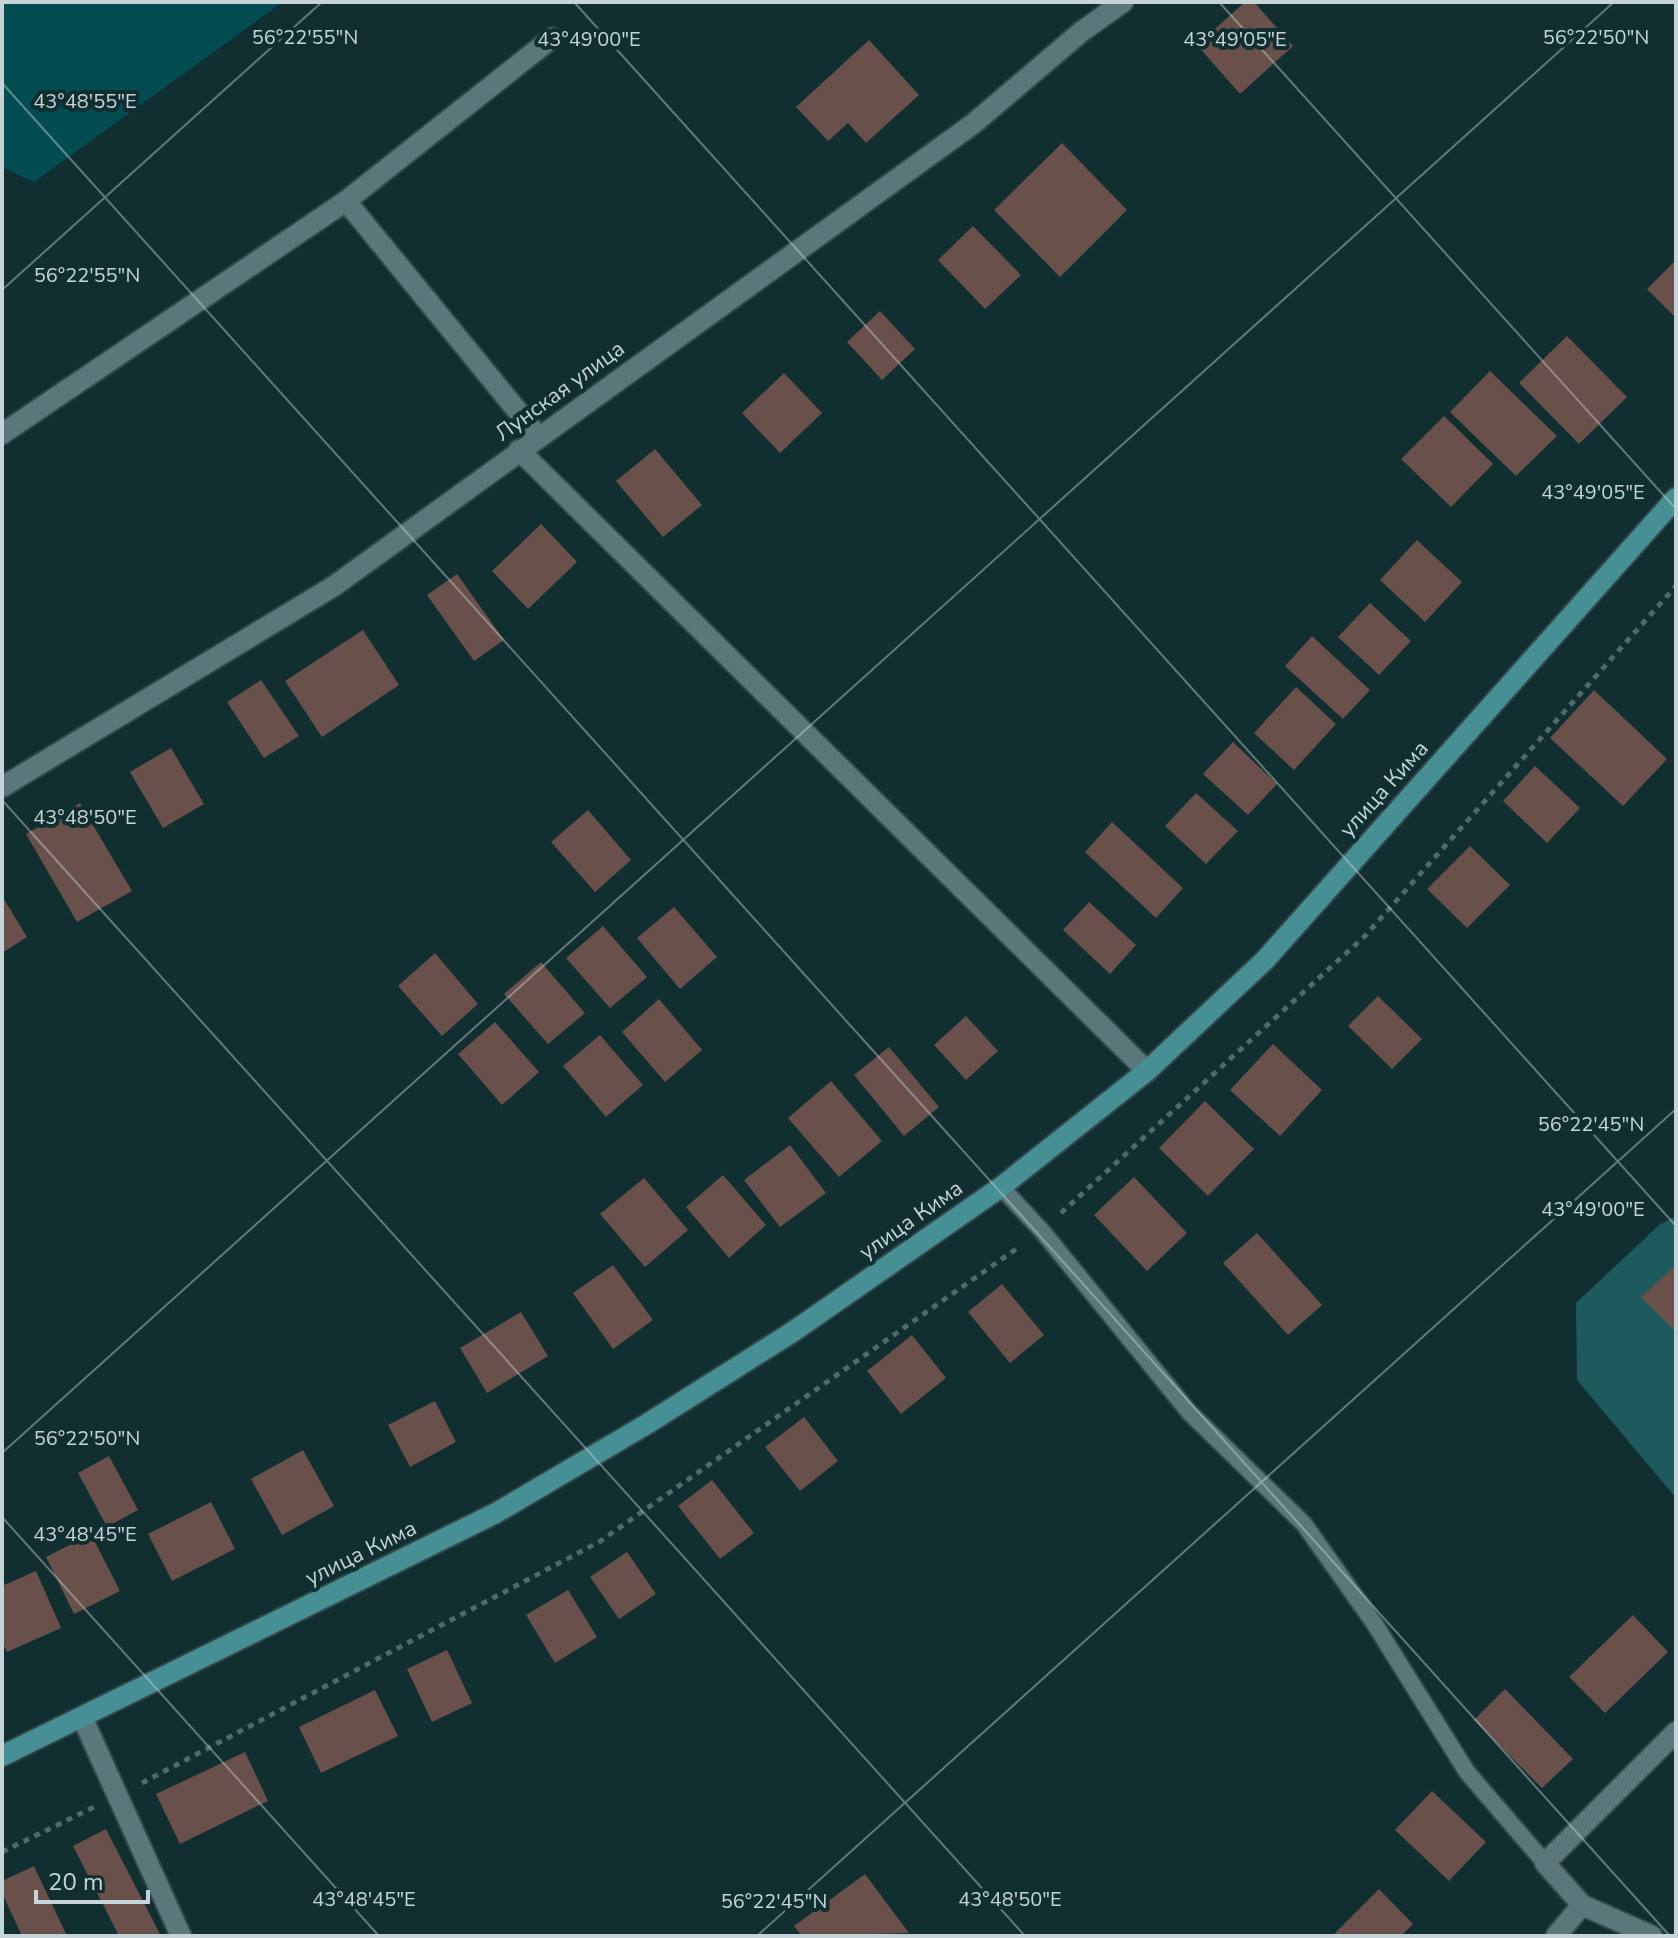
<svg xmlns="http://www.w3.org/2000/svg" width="1678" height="1938" font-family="'Nunito Sans',sans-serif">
  <rect width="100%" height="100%" fill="#112e31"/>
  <path fill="#034d52" d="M2,2H283L34,182L2,167Z"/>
  <path fill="#1e595e" d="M1676,1216V1498L1577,1380L1576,1303L1659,1225Z"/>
  <path fill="#69504a" d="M1245,2H1254L1293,46L1240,94L1197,45Z
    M869,40L919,95L866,143L848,123L828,141L796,107Z
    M1062,143L1127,210L1060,277L994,210Z
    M973,226L1021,275L985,309L938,260Z
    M1676,260V318L1647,289Z
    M880,311L915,349L882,380L847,342Z
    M1567,336L1627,397L1579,444L1519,383Z
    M1490,371L1557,436L1516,476L1450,412Z
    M784,373L822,413L780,453L742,413Z
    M1444,416L1493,464L1451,507L1401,459Z
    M655,449L702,505L663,537L616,481Z
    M541,524L577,562L528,609L492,571Z
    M1417,540L1462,582L1425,622L1380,580Z
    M457,574L504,640L474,661L427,595Z
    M1370,603L1411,641L1379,675L1338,637Z
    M363,630L399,685L322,737L285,681Z
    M1312,636L1370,690L1343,719L1285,666Z
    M261,680L299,736L264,758L227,702Z
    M1296,687L1336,724L1294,770L1254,733Z
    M1594,690L1667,759L1623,806L1550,738Z
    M1233,742L1277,784L1248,815L1203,774Z
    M171,748L204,804L163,828L130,772Z
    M1535,766L1580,808L1547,843L1503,801Z
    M1196,793L1238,831L1206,864L1165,826Z
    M80,803L132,891L77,922L26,834Z
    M588,810L631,860L595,892L551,842Z
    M1112,822L1183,888L1156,918L1085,852Z
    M1470,846L1510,885L1467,928L1427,889Z
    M2,896L27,937L2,953Z
    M1089,902L1136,945L1110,974L1063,930Z
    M674,907L717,957L680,989L637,938Z
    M603,926L647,977L610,1008L566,958Z
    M435,953L478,1004L442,1036L398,986Z
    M541,962L585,1013L548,1044L504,994Z
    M1378,996L1422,1039L1392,1069L1348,1026Z
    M659,999L702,1050L665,1082L622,1032Z
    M966,1016L998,1051L966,1080L934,1045Z
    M495,1022L539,1072L502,1105L458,1054Z
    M600,1035L643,1085L606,1117L563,1066Z
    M1273,1044L1322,1090L1280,1136L1230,1090Z
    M889,1047L939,1107L904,1136L854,1075Z
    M831,1081L882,1141L839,1177L788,1118Z
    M1205,1101L1254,1149L1208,1196L1159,1148Z
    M790,1145L826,1193L780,1227L744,1180Z
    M723,1175L766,1225L729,1258L686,1207Z
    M1134,1177L1187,1233L1147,1271L1094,1215Z
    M644,1178L688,1230L645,1267L600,1214Z
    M1257,1233L1322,1305L1288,1335L1223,1263Z
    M613,1265L653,1320L613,1349L573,1293Z
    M1676,1265V1332L1641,1297Z
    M1002,1284L1044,1335L1010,1363L968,1312Z
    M521,1312L548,1356L487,1393L460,1348Z
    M912,1335L946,1378L901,1414L867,1371Z
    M435,1401L456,1442L410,1467L388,1425Z
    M804,1417L838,1461L800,1491L765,1447Z
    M303,1450L334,1506L282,1535L251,1479Z
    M109,1456L138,1510L107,1527L78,1473Z
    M712,1480L754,1533L720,1559L678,1506Z
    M211,1502L235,1549L172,1581L148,1534Z
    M91,1534L120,1591L74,1614L46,1557Z
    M627,1552L656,1594L619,1619L590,1577Z
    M36,1571L61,1628L7,1652L2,1642V1586Z
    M568,1590L597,1637L555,1663L526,1615Z
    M1633,1615L1668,1652L1605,1713L1569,1677Z
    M447,1650L472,1703L432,1722L407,1669Z
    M1505,1689L1573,1759L1542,1788L1474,1720Z
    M375,1690L398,1736L321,1773L299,1727Z
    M245,1752L268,1801L180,1844L156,1794Z
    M1432,1791L1486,1842L1449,1881L1395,1830Z
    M106,1829L161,1936H119L73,1846Z
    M34,1866L67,1936H22L2,1893V1881Z
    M865,1874L909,1933L802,1936L794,1926Z
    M1379,1889L1413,1924L1401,1936H1338L1335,1933Z"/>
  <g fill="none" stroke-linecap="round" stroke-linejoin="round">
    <g stroke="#33484a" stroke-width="20">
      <path id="lane" d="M1001,1187L1042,1231L1189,1412L1304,1524L1374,1623L1467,1772L1545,1863"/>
    </g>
    <g stroke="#33484a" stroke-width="24">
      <path id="street" d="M346,201L538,436
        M2,434L346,201L552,38
        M519,450L1147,1071
        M2,787L334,586L973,124L1081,32L1123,2
        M82,1717L181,1936
        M1556,1936L1582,1905
        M1652,1936L1582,1905L1545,1863L1676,1732"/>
    </g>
    <g stroke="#33484a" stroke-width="24">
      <path id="primary" d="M2,1756L496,1513L647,1424L794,1331L1001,1187L1147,1071L1265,960L1676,498"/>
    </g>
    <path stroke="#51696c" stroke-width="5" stroke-dasharray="6 6" stroke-linecap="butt" d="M1061,1213L1365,936L1676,586
      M142,1783L599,1542L1019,1247
      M2,1852L94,1807"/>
    <use href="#lane" stroke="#5a787b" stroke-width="16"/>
    <use href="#street" stroke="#5a787b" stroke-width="20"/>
    <use href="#primary" stroke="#468f95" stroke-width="20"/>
  </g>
  <path fill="none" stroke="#c5d5d7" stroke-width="2" stroke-opacity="0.45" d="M574,2L1676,1226M1219,2L1676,509M2,83L1670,1936M2,290L322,2M2,800L1025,1936M2,1453L1614,2M2,1517L379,1936M757,1936L1676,1109"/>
  <g text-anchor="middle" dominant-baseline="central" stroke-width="8" stroke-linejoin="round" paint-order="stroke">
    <g font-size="22" fill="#c5d5d7" stroke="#112e31">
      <text transform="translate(560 391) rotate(-36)">Лунская улица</text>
      <text transform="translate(1384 789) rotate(-48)">улица Кима</text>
      <text transform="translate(911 1220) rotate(-35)">улица Кима</text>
      <text transform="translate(361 1553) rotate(-26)">улица Кима</text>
    </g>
  </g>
  <g font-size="20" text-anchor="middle" fill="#c5d5d7" stroke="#112e31" stroke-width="8" stroke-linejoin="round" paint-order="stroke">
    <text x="305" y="44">56°22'55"N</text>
    <text x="1596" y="44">56°22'50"N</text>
    <text x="589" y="46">43°49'00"E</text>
    <text x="1235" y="46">43°49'05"E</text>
    <text x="85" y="108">43°48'55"E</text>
    <text x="87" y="282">56°22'55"N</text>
    <text x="1593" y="499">43°49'05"E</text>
    <text x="85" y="824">43°48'50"E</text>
    <text x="1591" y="1131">56°22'45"N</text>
    <text x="1593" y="1216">43°49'00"E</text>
    <text x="87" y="1445">56°22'50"N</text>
    <text x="85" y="1541">43°48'45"E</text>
    <text x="364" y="1906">43°48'45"E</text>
    <text x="1010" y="1906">43°48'50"E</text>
    <text x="774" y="1908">56°22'45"N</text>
  </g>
  <rect width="1678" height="1938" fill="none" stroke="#c5d5d7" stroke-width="8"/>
  <path d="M36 1890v12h112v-12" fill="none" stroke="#c5d5d7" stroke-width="4"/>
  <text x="48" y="1890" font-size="24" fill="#c5d5d7" stroke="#112e31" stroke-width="6" paint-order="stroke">20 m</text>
</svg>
